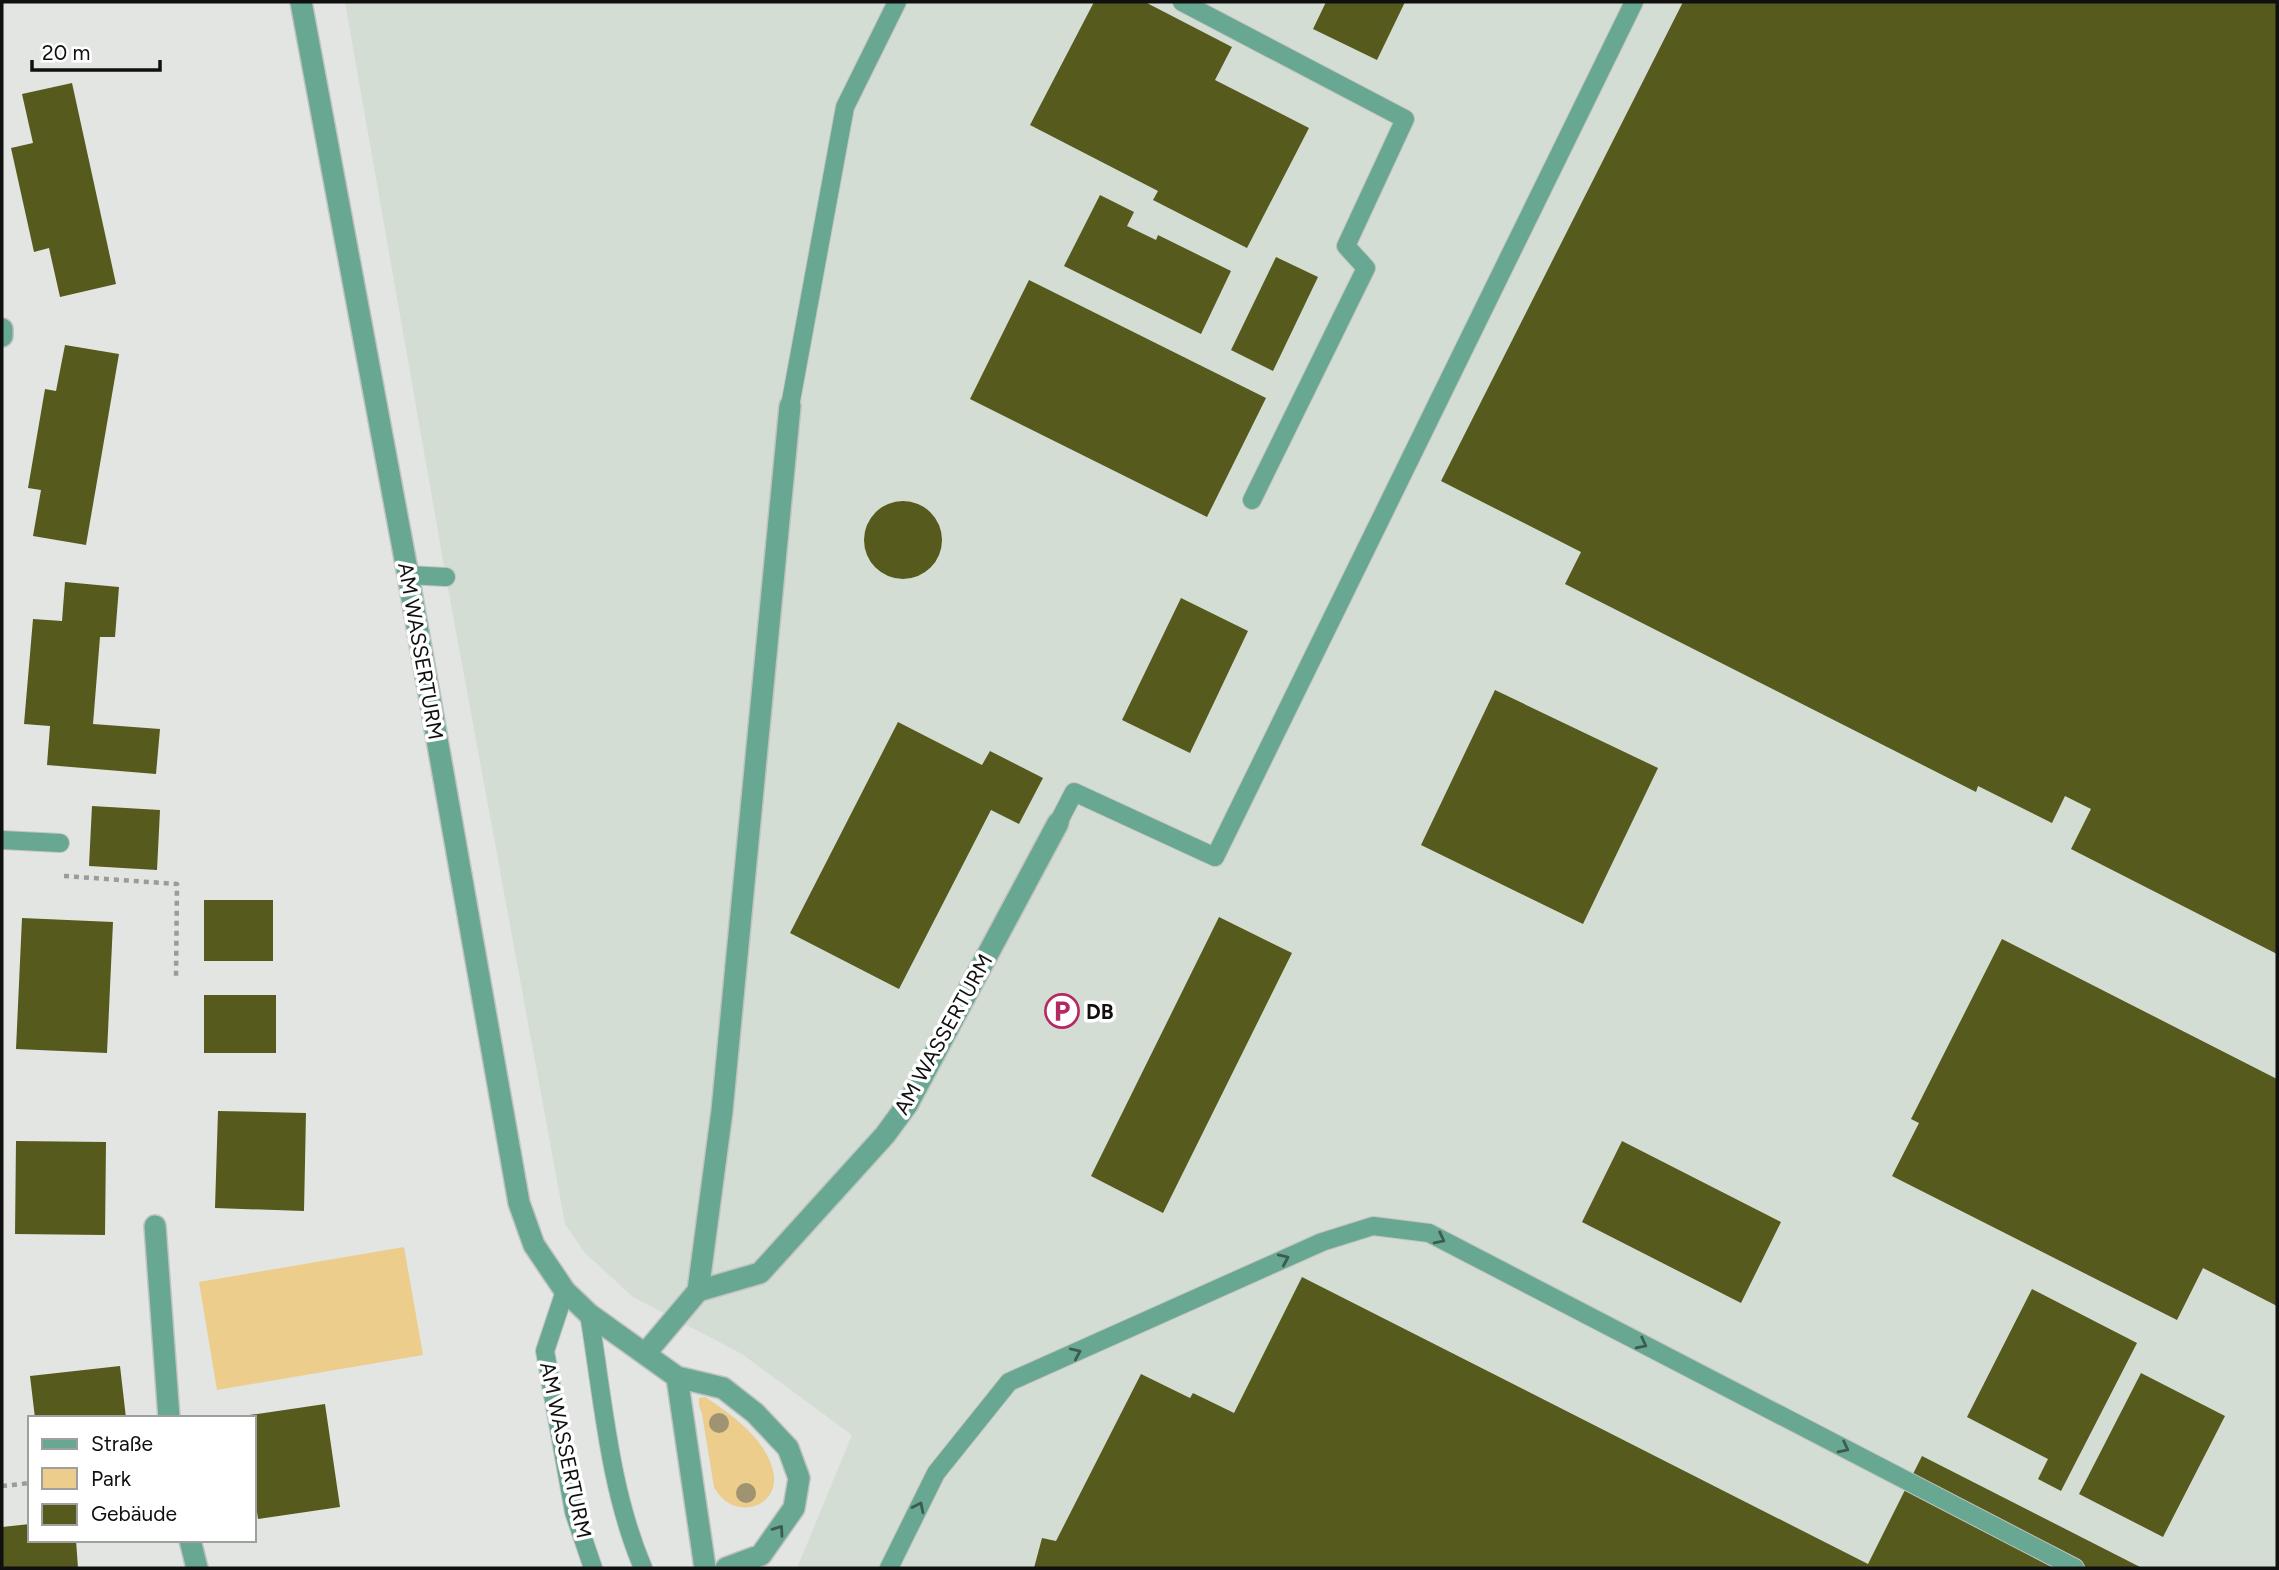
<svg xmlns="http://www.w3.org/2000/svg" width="2279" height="1570" font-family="Figtree,sans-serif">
  <rect width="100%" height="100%" fill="#e2e5e1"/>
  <path fill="#d4ddd3" d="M345,2H2277V1568H797L852,1435L742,1354L633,1297L585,1253L565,1224L446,577Z"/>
  <path fill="#eccd8b" d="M404,1247L423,1355L217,1390L199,1282Z
    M705,1397C731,1414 762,1436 772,1467C785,1507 733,1524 714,1487L702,1414L699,1405V1398Z"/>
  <path fill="#565a1d" d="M1094,2H1145L1232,47L1215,80L1309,128L1247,248L1153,200L1158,191L1030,125Z
    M1326,2H1405L1377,60L1313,29Z
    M1683,2H2277V954L2071,849L2091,809L2065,796L2052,823L1978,786L1976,792L1565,584L1581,552L1441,481Z
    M72,83L116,284L60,297L49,248L34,252L11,148L33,143L22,94Z
    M1100,195L1134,212L1127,226L1156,240L1158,235L1231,271L1201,334L1064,266Z
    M1276,257L1318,277L1273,371L1231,350Z
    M1029,280L1266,398L1207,517L970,399Z
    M65,345L119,354L86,545L33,536L41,490L28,488L45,389L56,391Z
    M864 540a39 39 0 1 1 78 0a39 39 0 1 1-78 0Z
    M65,582L119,587L115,637H100L93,724L160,729L156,774L47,765L50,726L24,724L33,619L62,621Z
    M1181,598L1248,631L1190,753L1122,720Z
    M1495,690L1658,768L1583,924L1421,845Z
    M898,722L982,765L990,751L1043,778L1019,824L991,810L899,989L790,933Z
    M92,806L160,810L157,870L89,866Z
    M204,900H273V961H204Z
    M1219,917L1292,953L1163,1213L1091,1176Z
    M22,918L113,922L107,1053L16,1049Z
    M2002,939L2277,1079V1306L2203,1268L2177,1320L1892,1176L1919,1123L1911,1119Z
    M204,995H276V1053H204Z
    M218,1111L306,1113L304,1211L215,1208Z
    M16,1141L106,1142L105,1235L15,1234Z
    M1622,1141L1781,1222L1741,1303L1582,1222Z
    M1302,1277L1868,1564L1922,1456L2142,1568H1034L1042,1538L1056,1541L1141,1374L1190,1398L1193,1393L1234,1413Z
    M2032,1289L2137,1343L2061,1491L2038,1479L2048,1459L1967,1417Z
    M120,1366L126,1418H35L30,1376Z
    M2141,1373L2225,1416L2163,1537L2079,1494Z
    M325,1404L340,1507L258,1519L254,1490V1418L243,1416Z
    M30,1524V1540H76L78,1568H2V1527Z"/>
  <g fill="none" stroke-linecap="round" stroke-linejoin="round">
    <g stroke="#c0c3bf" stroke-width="20">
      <path id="lane" d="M1182,2L1405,119L1346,246L1366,268L1252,500
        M790,406L845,107L897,2
        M408,575L446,577
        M1058,823L1074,792L1215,857L1634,2
        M2,840L60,843
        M565,1291L545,1351L574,1512L593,1568
        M589,1314C603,1398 609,1488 643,1568
        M889,1568L936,1473L1009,1382L1322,1242L1373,1226L1429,1233L2075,1568"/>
    </g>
    <g stroke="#c0c3bf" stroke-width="24">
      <path id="street" d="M301,2L408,575L519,1203L534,1245L565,1291L589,1314L677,1377L723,1388L755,1413L788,1448L799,1478L794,1508L761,1555L726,1568
        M2,329V336
        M155,1226L169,1418
        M698,1291L760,1273L885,1135L907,1105L1058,823
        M645,1354L698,1291L722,1111L790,406
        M677,1377L705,1568
        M190,1540L197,1568"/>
    </g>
    <path stroke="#9a9c99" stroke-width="4.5" stroke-dasharray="5 5" stroke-linecap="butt" d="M64,876L177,884L176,980
      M2,1486L30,1483"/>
    <use href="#lane" stroke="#68a791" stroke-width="18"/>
    <use href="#street" stroke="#68a791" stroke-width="21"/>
  </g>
  <g fill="#9f9371">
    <circle cx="719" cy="1423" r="10"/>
    <circle cx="746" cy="1493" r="10"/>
  </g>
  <defs><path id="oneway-chevron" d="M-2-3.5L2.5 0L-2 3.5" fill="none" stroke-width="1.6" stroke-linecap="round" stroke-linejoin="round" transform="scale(1.75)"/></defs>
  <g stroke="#3c5c50">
    <use href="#oneway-chevron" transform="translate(1440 1239) rotate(27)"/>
    <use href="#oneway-chevron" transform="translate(1284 1259) rotate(-24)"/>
    <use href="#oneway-chevron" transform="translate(1642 1344) rotate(27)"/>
    <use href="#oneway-chevron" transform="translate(1076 1353) rotate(-24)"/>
    <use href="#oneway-chevron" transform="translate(1844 1448) rotate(27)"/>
    <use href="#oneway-chevron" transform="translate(919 1507) rotate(-64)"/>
    <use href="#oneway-chevron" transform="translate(779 1530) rotate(-55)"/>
  </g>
  <defs>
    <g id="parking-ring" transform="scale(1.75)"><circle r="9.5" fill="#fff" stroke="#b52962" stroke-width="1.5"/><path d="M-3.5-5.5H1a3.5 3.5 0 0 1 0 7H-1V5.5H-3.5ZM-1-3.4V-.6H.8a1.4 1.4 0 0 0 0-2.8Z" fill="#b52962"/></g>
  </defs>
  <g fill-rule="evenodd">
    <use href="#parking-ring" x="1062" y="1011"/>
  </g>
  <g text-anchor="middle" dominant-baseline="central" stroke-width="7" stroke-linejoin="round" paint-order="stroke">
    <g font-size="21" fill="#0f100f" stroke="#fff">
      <text transform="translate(421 651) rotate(80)">AM WASSERTURM</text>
      <text transform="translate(943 1034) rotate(-61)">AM WASSERTURM</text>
      <text transform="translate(566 1450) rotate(78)">AM WASSERTURM</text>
    </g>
    <g font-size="21" font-weight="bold" fill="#0f100f" stroke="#fff" text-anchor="start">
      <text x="1086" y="1011">DB</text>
    </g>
  </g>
  <rect width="2279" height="1570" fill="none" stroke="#0f100f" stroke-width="7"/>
  <rect x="28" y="1416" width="228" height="126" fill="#ffffff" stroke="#9f9f9f" stroke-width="2"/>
  <rect x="42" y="1439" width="35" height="10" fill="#68a791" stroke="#9f9f9f" stroke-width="2"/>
  <text x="91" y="1451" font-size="21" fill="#0f100f">Straße</text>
  <rect x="42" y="1468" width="35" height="21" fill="#eccd8b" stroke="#9f9f9f" stroke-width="2"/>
  <text x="91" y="1486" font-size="21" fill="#0f100f">Park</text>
  <rect x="42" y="1504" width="35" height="21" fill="#565a1d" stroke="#9f9f9f" stroke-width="2"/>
  <text x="91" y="1521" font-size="21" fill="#0f100f">Gebäude</text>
  <path d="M32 60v10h128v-10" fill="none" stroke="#0f100f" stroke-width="3.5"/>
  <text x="42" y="60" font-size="21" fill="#0f100f" stroke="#ffffff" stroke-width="5" paint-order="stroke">20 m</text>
</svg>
